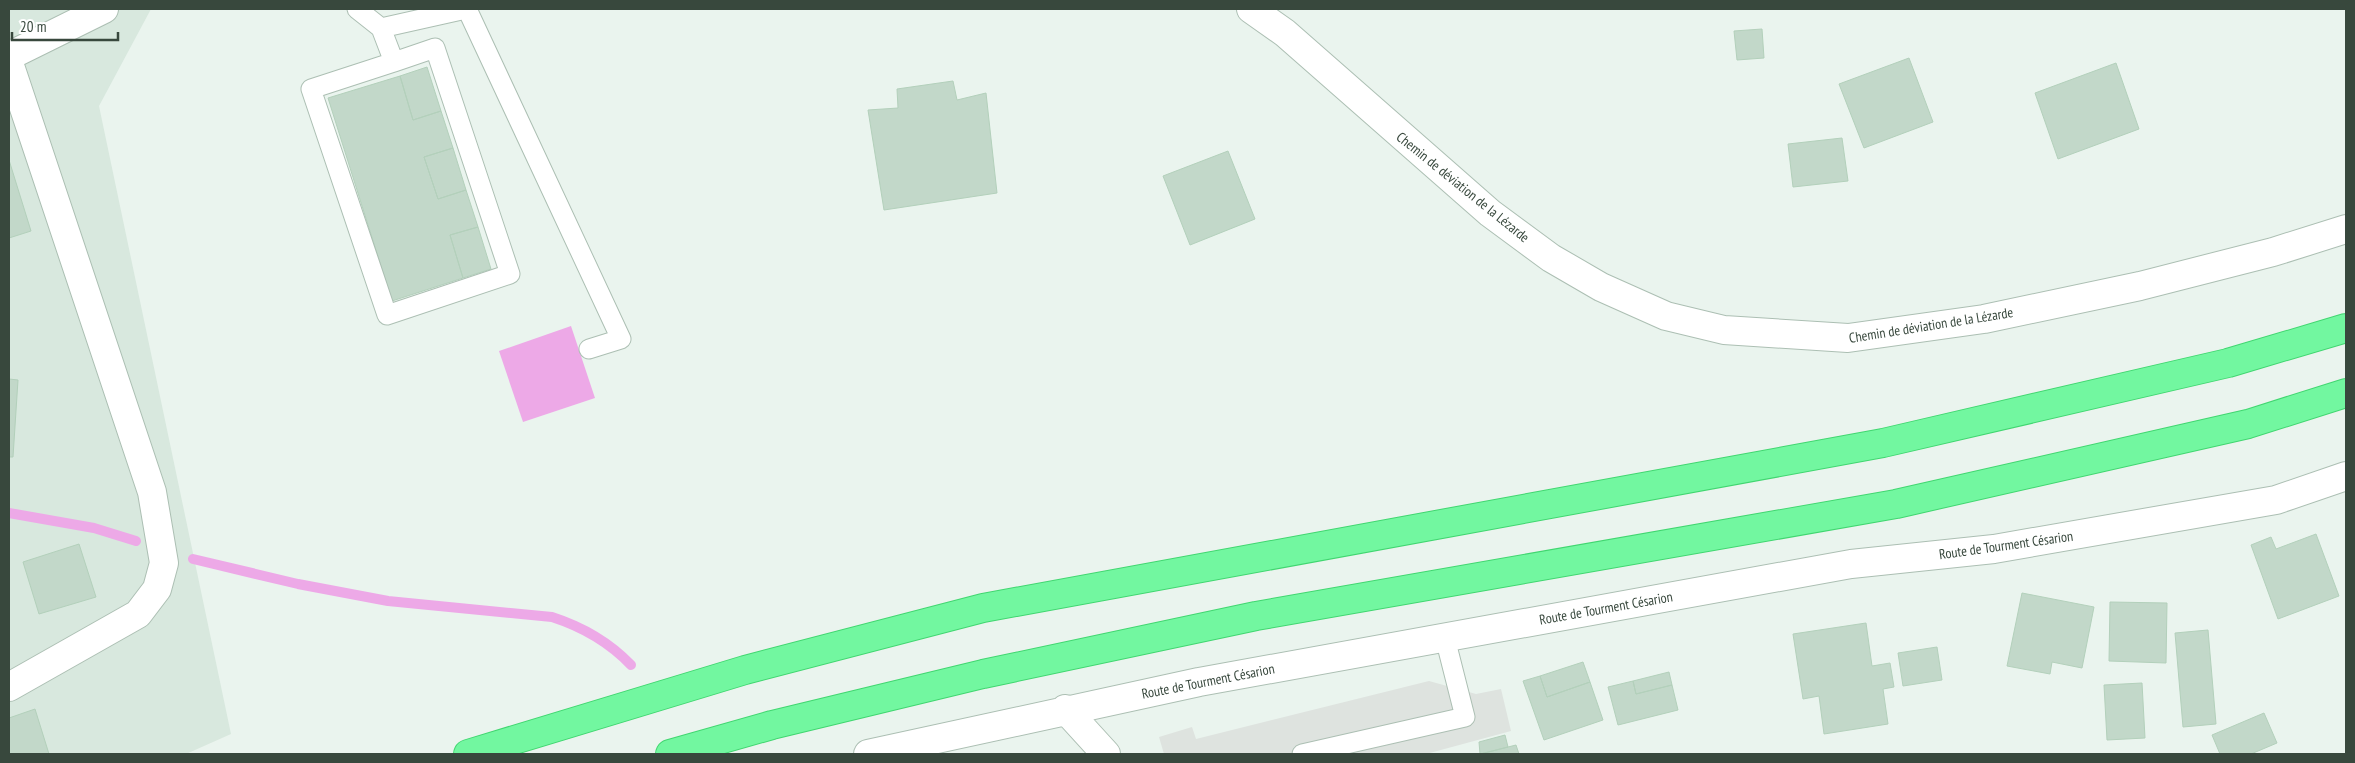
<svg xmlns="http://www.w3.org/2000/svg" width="2355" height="763" font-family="'PT Sans Narrow',sans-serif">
  <rect width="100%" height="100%" fill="#eaf4ee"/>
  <path fill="#d8e8de" d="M9,9H151L99,106L231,734L186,754H9Z"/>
  <path fill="#dee3df" d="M1429,681L1476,694L1501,689L1511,731L1426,754H1164L1159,737L1192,727L1196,739Z"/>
  <path fill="#eda9e7" d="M571,326L595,398L523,422L499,351Z"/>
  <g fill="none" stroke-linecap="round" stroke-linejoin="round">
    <path stroke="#eda9e7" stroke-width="10" d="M9,513L94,528L136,541
      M193,559L298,584L388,601L552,617C583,627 609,642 631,665"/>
  </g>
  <path fill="#c2d8c9" stroke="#b3d0bb" d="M1762,29L1764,58L1737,60L1734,31Z
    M1909,58L1933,122L1864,148L1839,84Z
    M2116,63L2139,129L2058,159L2035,93Z
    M427,67L441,111L413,120L400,76Z
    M400,76L413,120L441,111L453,148L424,157L438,199L466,190L478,227L450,235L463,278L392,301L328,98Z
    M953,81L957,100L986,93L997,193L884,210L868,110L898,108L897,89Z
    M1842,138L1848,181L1793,187L1788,144Z
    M453,148L466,190L438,199L424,157Z
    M1228,151L1255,219L1190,245L1163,176Z
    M9,160L31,231L9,238Z
    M478,227L491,269L463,278L450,235Z
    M9,379L18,380L13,457H9Z
    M2316,534L2339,596L2278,619L2251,545L2271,537L2276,549Z
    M79,544L96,597L39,614L23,562Z
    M2022,593L2094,607L2082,668L2052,662L2050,674L2007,666Z
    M2110,602L2167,603L2166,663L2109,661Z
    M1866,623L1872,666L1890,663L1894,687L1883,689L1888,724L1824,734L1819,696L1803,699L1793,634Z
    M2208,630L2216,724L2183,727L2175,633Z
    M1937,647L1942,680L1903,686L1898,653Z
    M1583,662L1590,682L1547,697L1540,676Z
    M1669,672L1672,685L1636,694L1633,681Z
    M1540,676L1547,697L1590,682L1603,720L1544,740L1523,681Z
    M1633,681L1636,694L1672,685L1678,710L1618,725L1608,687Z
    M2142,683L2145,738L2107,740L2104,685Z
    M35,709L49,754H9V718Z
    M2264,713L2277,743L2251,754H2220L2212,735Z
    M1505,735L1508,747L1480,754L1479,742Z
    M1516,745L1519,754H1481L1508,747Z"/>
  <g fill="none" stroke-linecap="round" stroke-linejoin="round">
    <g stroke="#acbfb3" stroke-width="21">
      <path id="lane" d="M357,9L381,28L466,9
        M467,9L621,339L589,349
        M381,28L394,62L311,89L387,315L510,274L435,48L394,62
        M1302,754L1465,717L1445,638"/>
    </g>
    <g stroke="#acbfb3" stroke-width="30">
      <path id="street" d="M1251,9L1285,33L1490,213L1551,258L1601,287L1666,316L1724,330L1848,338L1984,319L2140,286L2273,252L2346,229
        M9,56L104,9
        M9,63L152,492L164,563L157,589L138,614L9,687
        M1065,709L1106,754
        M868,754L1199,682L1851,564L1994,549L2276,500L2346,476"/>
    </g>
    <g stroke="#41d670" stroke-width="30">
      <path id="highway" d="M468,754L745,670L983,608L1883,443L2228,363L2346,328
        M670,754L772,725L983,674L1256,616L1896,504L2248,424L2346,393"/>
    </g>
    <use href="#lane" stroke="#fff" stroke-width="19"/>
    <use href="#street" stroke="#fff" stroke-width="28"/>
    <use href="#highway" stroke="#72f7a0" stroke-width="28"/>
  </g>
  <g text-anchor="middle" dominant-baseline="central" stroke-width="4" stroke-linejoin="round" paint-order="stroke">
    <g font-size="14" fill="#38483d" stroke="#fff">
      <text transform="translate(1463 187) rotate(39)">Chemin de déviation de la Lézarde</text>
      <text transform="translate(1931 325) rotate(-9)">Chemin de déviation de la Lézarde</text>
      <text transform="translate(2006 545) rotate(-8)">Route de Tourment Césarion</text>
      <text transform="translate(1606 608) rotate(-10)">Route de Tourment Césarion</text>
      <text transform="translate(1208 681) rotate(-11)">Route de Tourment Césarion</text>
    </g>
  </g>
  <rect width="2355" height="763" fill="none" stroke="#38483d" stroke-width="20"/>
  <path d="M12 32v8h106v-8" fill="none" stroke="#38483d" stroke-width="2.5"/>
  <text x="20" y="32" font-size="15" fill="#38483d" stroke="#ffffff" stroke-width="4" paint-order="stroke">20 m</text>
</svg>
